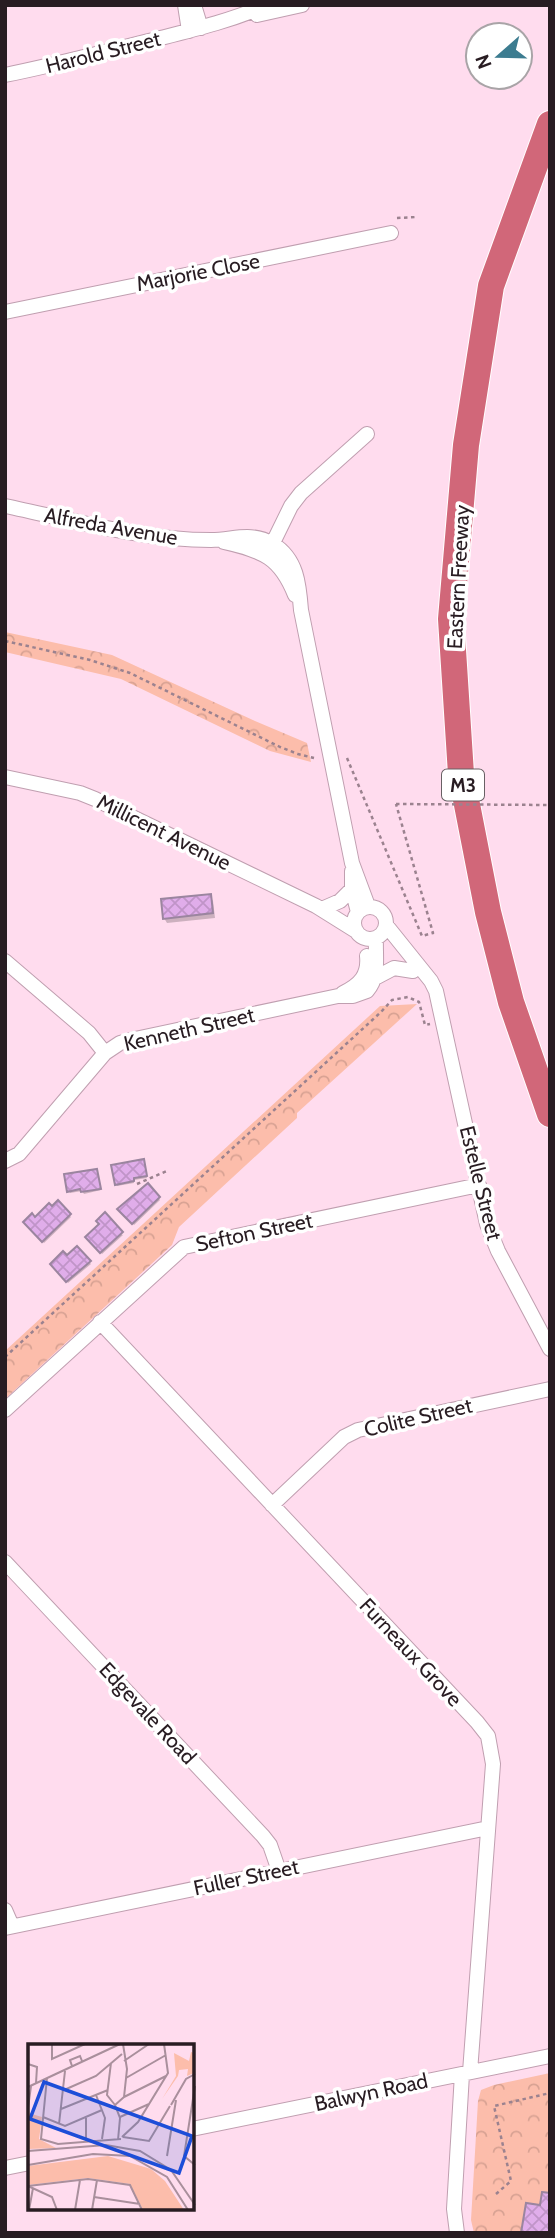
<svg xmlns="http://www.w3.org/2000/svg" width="555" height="2238" font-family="Cabin,sans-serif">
  <defs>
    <pattern id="park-crowns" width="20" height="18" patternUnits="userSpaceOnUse" patternTransform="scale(1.75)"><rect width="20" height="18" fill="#fcbdab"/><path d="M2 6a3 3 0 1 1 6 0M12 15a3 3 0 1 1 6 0" fill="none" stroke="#d8a293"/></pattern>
    <pattern id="building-cross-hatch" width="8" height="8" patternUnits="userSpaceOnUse" patternTransform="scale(1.75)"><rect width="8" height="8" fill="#e0adea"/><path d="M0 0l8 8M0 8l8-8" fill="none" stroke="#c094c8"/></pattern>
  </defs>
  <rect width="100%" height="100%" fill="#ffdcee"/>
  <path fill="url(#park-crowns)" d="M5,632L112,655L255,721L307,743L311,762L270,751L121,679L5,652Z
    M417,1004L297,1113V1118L179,1227L172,1245L5,1399V1351L380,1006Z
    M550,2073V2233H474L471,2220L478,2101L481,2090L494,2085Z"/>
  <path fill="#0003" d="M210,896L213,901L215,918L167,923L164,918Z
    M144,1162L147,1178L134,1180V1183L117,1186L116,1184Z
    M97,1172L101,1190L84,1194L82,1191L70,1193L69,1191Z
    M147,1185L160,1200L134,1225L121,1211Z
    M58,1203L71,1217L44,1243L26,1224Z
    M100,1225L123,1235L102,1254L88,1239Z
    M77,1248L91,1264L68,1283L53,1266L67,1257Z"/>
  <path fill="url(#building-cross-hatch)" stroke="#9b859f" stroke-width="2" d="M211,894L213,913L163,919L161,899Z
    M144,1159L147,1176L134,1178V1181L115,1185L111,1165Z
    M97,1169L101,1189L81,1192L80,1189L67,1192L64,1174Z
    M148,1183L160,1197L132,1224L117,1209Z
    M58,1200L71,1214L42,1242L23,1222L32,1213L35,1217L49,1203L52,1206Z
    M105,1212L123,1232L100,1253L85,1237L99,1224L96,1221Z
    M77,1246L91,1261L66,1282L50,1264L63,1251L67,1255Z
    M542,2192L550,2193V2233H521L526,2203L540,2205Z"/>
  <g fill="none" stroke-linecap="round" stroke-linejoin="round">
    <g stroke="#c09fb0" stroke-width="16">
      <path id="street" d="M185,5L189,31
        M194,5L201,28
        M257,15L302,5
        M5,75C55,65 104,52 153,40C192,30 230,21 267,5
        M5,312L391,233
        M5,506C73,520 141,540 211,540C234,540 250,531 273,544C297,559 299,584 301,610L352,863L368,906
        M224,542C263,551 280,557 295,595
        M267,555L291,506L301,493L367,434
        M5,777L80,793L95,799L316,906L356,931
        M352,871V889L358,912
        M354 923a16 16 0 1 1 32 0a16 16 0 1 1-32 0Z
        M324,908L340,901L352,889
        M386,925L431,981L436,991L487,1224L498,1251L550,1349
        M5,961L89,1033L105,1053
        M375,978L394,968L413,971
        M343,993C360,985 369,975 367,956
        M5,1161L19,1154L105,1053L120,1043L135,1039L338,996H353L367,991C380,976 375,957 376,938
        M100,1322L477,1722L488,1736L493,1764L470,2072
        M5,1410L184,1247L479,1185
        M272,1505L344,1437L358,1430L550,1389
        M5,1562L263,1836L270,1845L279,1871
        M5,1910L12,1926
        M5,1928L488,1828
        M192,2129L550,2056
        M5,2168L30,2163
        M457,2233L454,2209L462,2074"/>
    </g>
    <g stroke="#fff" stroke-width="28">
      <path id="highway" d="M550,124L491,286L466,445L451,619L461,774L488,912L511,1002L550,1114"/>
    </g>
    <path stroke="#9b828f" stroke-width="2.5" stroke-dasharray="3.5 3.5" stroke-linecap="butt" d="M397,218L417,217
      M5,641L90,660L130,673L280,747L298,754L314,758
      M347,758L422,936L433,933L396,804
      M137,1184L169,1170
      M5,1357L381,1012L392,1000L408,997L419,1002L425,1025L430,1024
      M496,2194L511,2181L494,2106L550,2093"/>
    <use href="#street" stroke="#fff" stroke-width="14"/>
    <use href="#highway" stroke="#d16779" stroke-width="26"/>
    <path stroke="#9b828f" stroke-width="2.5" stroke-dasharray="3.5 3.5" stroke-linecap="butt" d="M396,804L550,805"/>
  </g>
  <g text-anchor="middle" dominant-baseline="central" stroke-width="7" stroke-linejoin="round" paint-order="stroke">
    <rect fill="#fff" stroke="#686064" stroke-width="2" x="442" y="769.5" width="42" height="31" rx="5"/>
    <g font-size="19" font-weight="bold" fill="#281c22">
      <text x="463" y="785">M3</text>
    </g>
    <g font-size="21" fill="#281c22" stroke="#fff">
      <text transform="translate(103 52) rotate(-14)">Harold Street</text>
      <text transform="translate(198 272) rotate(-11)">Marjorie Close</text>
      <text transform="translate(111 526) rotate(10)">Alfreda Avenue</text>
      <text transform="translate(458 577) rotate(-87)">Eastern Freeway</text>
      <text transform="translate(164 832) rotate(26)">Millicent Avenue</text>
      <text transform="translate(189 1029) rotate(-13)">Kenneth Street</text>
      <text transform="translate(481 1183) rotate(76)">Estelle Street</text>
      <text transform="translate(254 1232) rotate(-12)">Sefton Street</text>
      <text transform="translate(418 1417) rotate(-13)">Colite Street</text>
      <text transform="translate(411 1652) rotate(47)">Furneaux Grove</text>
      <text transform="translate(148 1713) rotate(47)">Edgevale Road</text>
      <text transform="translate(246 1877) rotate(-12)">Fuller Street</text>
      <text transform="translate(371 2092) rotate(-12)">Balwyn Road</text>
    </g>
  </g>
  <g transform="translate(28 2044)">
    <rect width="166" height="166" fill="#ffdcee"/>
    <path d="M163,8L166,9V29L159,32L160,25L151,26L150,32L134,55L148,32L146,9L161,17ZM0,69L14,73L11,95L28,104L0,105ZM80,112L123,125L137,137L156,166H115L102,140L60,134L0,141V122Z" fill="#fcbdab"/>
    <path fill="none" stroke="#a98f9c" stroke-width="2" d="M24,0V15L57,0M96,17L121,0M83,19L79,51L87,61M0,20L9,23L8,39M44,22L42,16L52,12L54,17M19,34L13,95L30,100L93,95M98,34L138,11M167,42L156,112L167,121M0,43L92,0M36,46L68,32L94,10M68,51L77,74L74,95M96,53L138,32M143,61L158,35L167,30M0,64L3,42M33,65L80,46M15,73L37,82L74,66M92,73L121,60M58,74V96M31,80L37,27M94,93L110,78L140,29L136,0M95,93L121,97L142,62M90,96L92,74L87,61L96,53L99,25L95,0M0,107L78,101L112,107L143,126L167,161M139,112L148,56M0,121L65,110L102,112L139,133L160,166M0,142L60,135L102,141L114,166M0,142L24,153L29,166M66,153L112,160M1,166L5,144M47,166L52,136M64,166L69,136"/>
    <path fill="#1d4ed8" fill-opacity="0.15" stroke="#1d4ed8" stroke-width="3.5" d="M16,38L164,92L151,129L2,75Z"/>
    <rect width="166" height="166" fill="none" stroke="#281c22" stroke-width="3.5"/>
  </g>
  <rect width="555" height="2238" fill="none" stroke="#281c22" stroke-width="14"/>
  <g transform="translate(499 56) rotate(250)"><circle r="33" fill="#ffffff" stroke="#a9a4a7" stroke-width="2"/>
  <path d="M0-5L12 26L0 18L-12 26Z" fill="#3c7c90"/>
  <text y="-10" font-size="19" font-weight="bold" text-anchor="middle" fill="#281c22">N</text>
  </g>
</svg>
